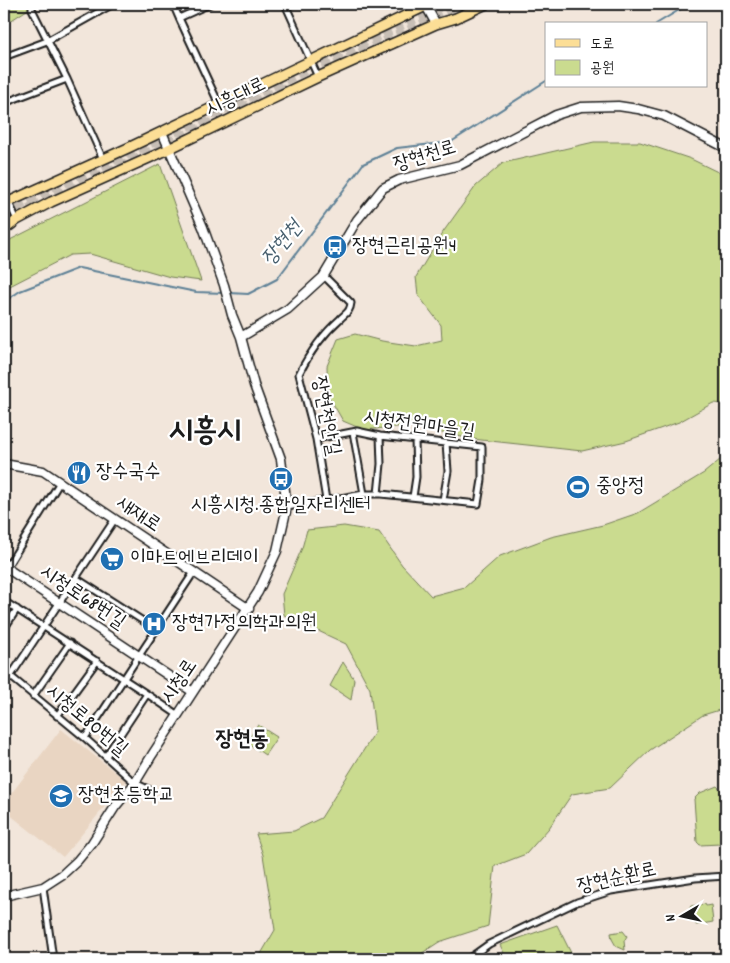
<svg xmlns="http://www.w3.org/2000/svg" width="730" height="963" font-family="Dekko,'Poor Story',sans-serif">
  <rect width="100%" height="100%" fill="#f2e6db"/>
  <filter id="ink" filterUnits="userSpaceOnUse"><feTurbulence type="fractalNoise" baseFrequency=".02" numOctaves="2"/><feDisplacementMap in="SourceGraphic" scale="10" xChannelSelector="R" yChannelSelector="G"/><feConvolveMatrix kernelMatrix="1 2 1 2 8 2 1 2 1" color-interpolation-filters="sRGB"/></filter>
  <g filter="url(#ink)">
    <path fill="#e9d5c2" d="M61,729L126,781L63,857L4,810V803Z"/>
    <path fill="#cadb8f" stroke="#737c56" d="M4,4H30V8L4,25Z
      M594,142H640L691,159L726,176V404L713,403L679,422L626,441L582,451L472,439L407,426L364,430L343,421L328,395L327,366L338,339L355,334L382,341L416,346L442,340L441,325L418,295L416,277L441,235L476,186L503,163Z
      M160,164L201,281L170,277L90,254L70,255L4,289V243Z
      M726,455V708L703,715L650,750L610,788L572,794L549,828L526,854L495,866L488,926L439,942L413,959H258L275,930L263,855L256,834L294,831L321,818L375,732L370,689L346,644L284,615L282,594L302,548L307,530L344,526L379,532L402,565L431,596L465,587L500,556L551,537L603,525L638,513L704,473Z
      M343,662L354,679L351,700L330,686Z
      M258,725L277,737L265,755L246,742Z
      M717,786L721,790L724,840L720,844L700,845L697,842L694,799L700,793Z
      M705,904L706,906L711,905L713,922L696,925L695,920L691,921L690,908L691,906Z
      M557,925L574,959H507L500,945Z
      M623,931L627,936L624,941L625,950L616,946L612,939L611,933Z"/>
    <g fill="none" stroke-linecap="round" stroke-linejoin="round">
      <path stroke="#5d8096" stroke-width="2" d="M656,24L689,4
        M229,293L248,294L277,279L363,164L397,148L451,142L546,81
        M4,302L20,291L79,268L196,292L224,293"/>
      <path stroke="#c7beb5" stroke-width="9" stroke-dasharray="9 4.5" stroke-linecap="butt" d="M323,70L464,4
        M94,178L288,86
        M4,213L447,4
        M4,221L37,205"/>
      <g stroke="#1c1c1c" stroke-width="9">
        <path id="street" d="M32,4V9L67,79L103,159
          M173,4L179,18
          M210,4L179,18L219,104
          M285,4L318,77
          M4,57L47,41L113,4
          M4,103L67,79
          M4,192L17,220
          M324,276L351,303C350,312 346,313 340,319C323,334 309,354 299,374L316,439L326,500
          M353,432L364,494
          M378,494L381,464L380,436
          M413,497L416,477L415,440
          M443,500L448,471L446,443
          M287,507L364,494H381L478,504L482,480V447L380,436L357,431L316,439
          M7,567L60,482
          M76,578L157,630
          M4,601L147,694L178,715
          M4,629L17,609
          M4,671L85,738L135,783L150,790
          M10,677L115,519
          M33,696L70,643
          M57,716L97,661
          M85,738L194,572
          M106,756L147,694
          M43,887L53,959
          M468,959L489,944L577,902L611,891L695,878L726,876"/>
      </g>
      <g stroke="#1c1c1c" stroke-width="11">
        <path id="secondary" d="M425,4L436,24
          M241,337L288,309L323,277L357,220L383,188L399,180L460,165L556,115L581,107L618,106L638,109L664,116L726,148
          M4,464L43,471L249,609
          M4,563L11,571L193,692
          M4,896L43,887L63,874L77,861L92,843L115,807L135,783L152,755L258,592L277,551L287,507L281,459L254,385L241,337L232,315L224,285L203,227L162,132"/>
      </g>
      <g stroke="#1c1c1c" stroke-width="12">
        <path id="primary" d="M4,204L128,148L430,4
          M4,230L17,220L51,202L158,154L318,77L436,24L456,18L486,4"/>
      </g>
      <use href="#street" stroke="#fff" stroke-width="5"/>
      <use href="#secondary" stroke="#fff" stroke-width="8"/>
      <use href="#primary" stroke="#fcde96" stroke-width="9"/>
    </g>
  </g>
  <defs>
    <g id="bus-disc" transform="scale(1.25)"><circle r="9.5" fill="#1f6fb2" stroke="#fff"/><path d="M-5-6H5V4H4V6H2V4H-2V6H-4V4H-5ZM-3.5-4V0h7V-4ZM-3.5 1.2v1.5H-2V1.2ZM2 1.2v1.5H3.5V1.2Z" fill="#fff"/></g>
    <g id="restaurant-disc" transform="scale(1.25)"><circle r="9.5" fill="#1f6fb2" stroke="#fff"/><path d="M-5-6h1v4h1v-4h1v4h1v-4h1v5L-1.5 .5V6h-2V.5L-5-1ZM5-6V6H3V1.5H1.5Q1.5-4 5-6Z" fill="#fff"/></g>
    <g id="stadium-disc" transform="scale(1.25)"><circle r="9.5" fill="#1f6fb2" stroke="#fff"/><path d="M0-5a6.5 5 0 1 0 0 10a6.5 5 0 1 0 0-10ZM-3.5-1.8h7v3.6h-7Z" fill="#fff"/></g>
    <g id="supermarket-disc" transform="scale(1.25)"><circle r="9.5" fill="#1f6fb2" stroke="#fff"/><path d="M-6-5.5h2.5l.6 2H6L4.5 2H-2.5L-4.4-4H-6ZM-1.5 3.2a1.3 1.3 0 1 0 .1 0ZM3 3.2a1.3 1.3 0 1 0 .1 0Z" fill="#fff"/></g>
    <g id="hospital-disc" transform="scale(1.25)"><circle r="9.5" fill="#1f6fb2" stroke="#fff"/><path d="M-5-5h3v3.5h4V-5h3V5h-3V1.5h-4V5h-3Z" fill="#fff"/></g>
    <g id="school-disc" transform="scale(1.25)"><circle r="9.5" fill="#1f6fb2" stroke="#fff"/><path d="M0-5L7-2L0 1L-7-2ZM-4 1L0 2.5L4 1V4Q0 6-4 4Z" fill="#fff"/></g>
  </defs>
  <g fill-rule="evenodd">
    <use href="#bus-disc" x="335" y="247"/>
    <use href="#restaurant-disc" x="79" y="473"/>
    <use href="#bus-disc" x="281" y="479"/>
    <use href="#stadium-disc" x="578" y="487"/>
    <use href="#supermarket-disc" x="112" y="559"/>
    <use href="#hospital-disc" x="154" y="624"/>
    <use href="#school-disc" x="61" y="796"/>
  </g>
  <g text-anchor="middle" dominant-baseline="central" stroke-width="4.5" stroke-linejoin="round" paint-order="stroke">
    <g font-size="20" fill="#1c1c1c" stroke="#fff">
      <text transform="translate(236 98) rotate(-26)">시흥대로</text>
      <text transform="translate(425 157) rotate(-17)">장현천로</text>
      <text transform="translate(325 416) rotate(79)">장현천안길</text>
      <text transform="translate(419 426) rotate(8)">시청전원마을길</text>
      <text transform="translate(138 515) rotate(34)">새재로</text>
      <text transform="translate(82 598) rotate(34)">시청로68번길</text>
      <text transform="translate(180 682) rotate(-56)">시청로</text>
      <text transform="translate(86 721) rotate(40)">시청로80번길</text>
      <text transform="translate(617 879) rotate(-13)">장현순환로</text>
    </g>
    <g font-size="20" fill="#1c1c1c" stroke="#fff" text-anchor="start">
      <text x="352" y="247">장현근린공원4</text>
      <text x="96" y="473">장수국수</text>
      <text x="596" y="487">중앙정</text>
      <text x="281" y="506" text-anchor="middle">시흥시청.종합일자리센터</text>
      <text x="130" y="559">이마트에브리데이</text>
      <text x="172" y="624">장현가정의학과의원</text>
      <text x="78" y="796">장현초등학교</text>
    </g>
    <g font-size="21" font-style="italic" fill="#475f6e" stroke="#fff">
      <text transform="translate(283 244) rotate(-51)">장현천</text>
    </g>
    <g font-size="22" font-weight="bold" fill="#1c1c1c" stroke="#fff">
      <text x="242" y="740">장현동</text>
    </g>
    <g font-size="30" font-weight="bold" fill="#1c1c1c" stroke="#fff">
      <text x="205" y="433">시흥시</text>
    </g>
  </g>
  <rect width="730" height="963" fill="none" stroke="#fff" stroke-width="20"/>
  <rect x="10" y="10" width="710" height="943" fill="none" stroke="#1c1c1c" stroke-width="2" filter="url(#ink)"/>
  <rect x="545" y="22" width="162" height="65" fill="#ffffff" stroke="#a4a4a4"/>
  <rect x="555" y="39" width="25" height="8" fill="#fcde96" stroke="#a4a4a4"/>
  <text x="590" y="48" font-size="15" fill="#1c1c1c">도로</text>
  <rect x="555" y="60" width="25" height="15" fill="#cadb8f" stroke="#a4a4a4"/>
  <text x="590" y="72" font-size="15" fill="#1c1c1c">공원</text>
  <g transform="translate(682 916) rotate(261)" stroke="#ffffff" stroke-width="4" paint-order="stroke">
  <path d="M0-4L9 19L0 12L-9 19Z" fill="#1c1c1c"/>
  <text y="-8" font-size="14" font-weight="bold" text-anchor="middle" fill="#1c1c1c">N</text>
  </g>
</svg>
